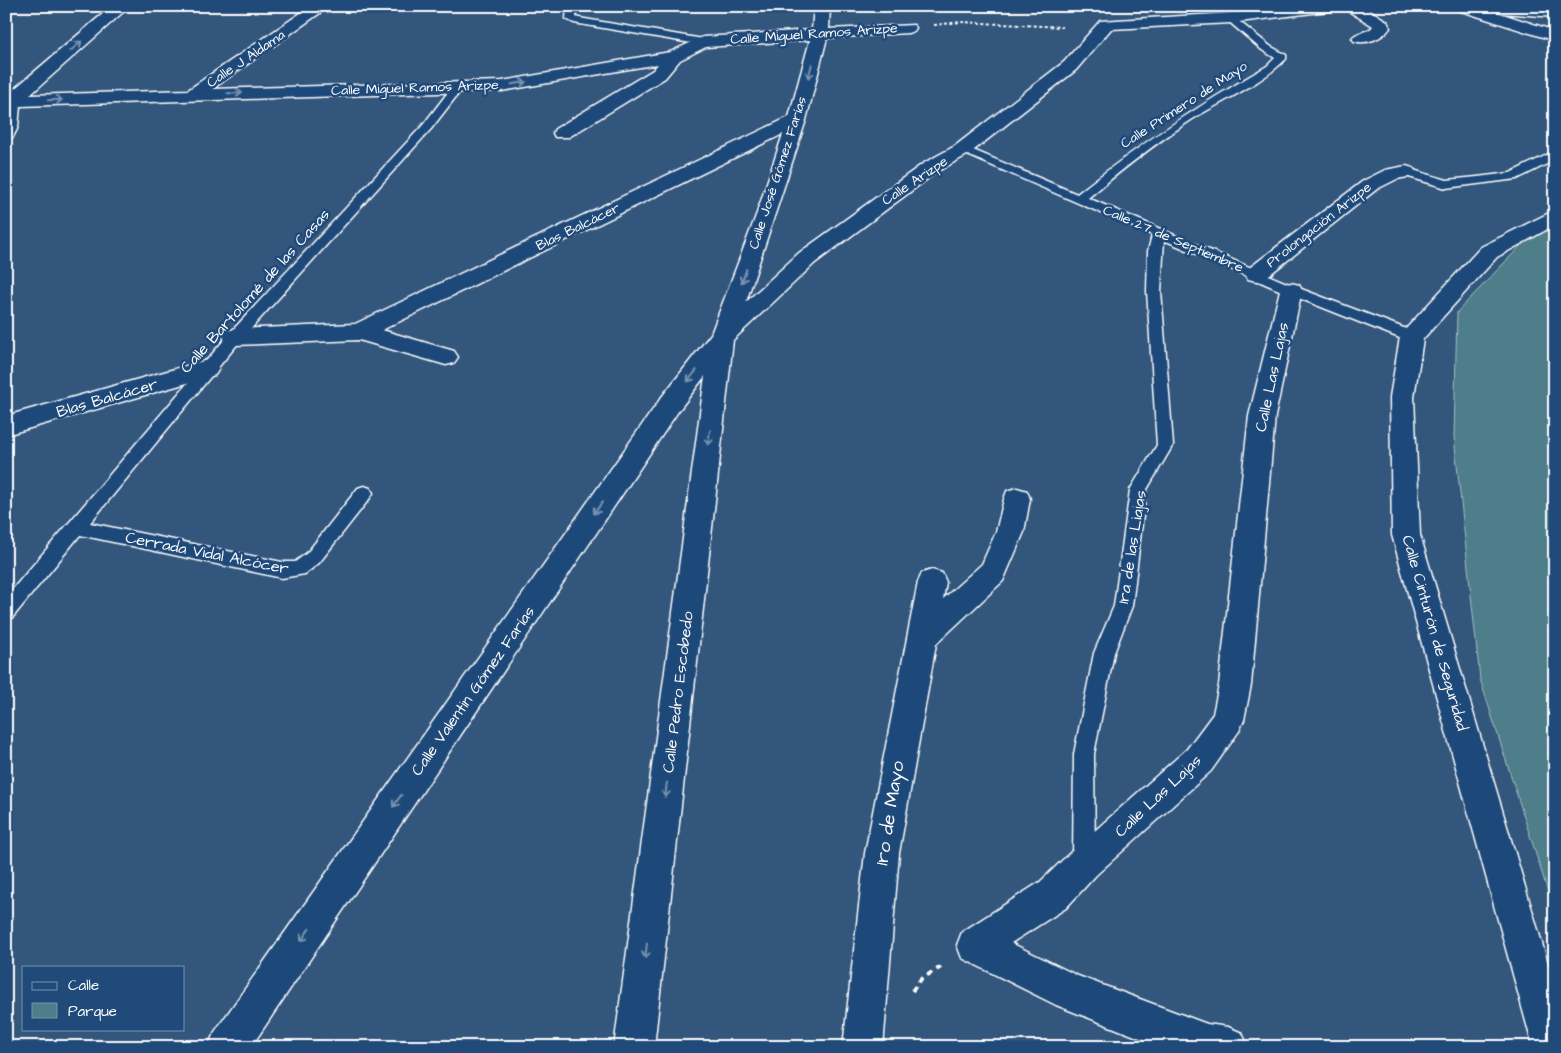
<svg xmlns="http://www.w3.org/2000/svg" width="1561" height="1053" font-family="'Architects Daughter',sans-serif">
  <rect width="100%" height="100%" fill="#33567c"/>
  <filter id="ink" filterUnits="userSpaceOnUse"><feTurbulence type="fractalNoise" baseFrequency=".02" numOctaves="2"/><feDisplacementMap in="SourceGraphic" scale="10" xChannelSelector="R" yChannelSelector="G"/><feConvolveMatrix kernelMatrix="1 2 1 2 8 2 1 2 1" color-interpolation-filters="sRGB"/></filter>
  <g filter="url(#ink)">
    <path fill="#4d7e8a" stroke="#a6bec4" d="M1555,225V914L1480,679L1454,437L1457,312L1531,235Z"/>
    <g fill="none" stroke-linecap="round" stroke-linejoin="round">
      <g stroke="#fff" stroke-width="3">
        <path id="lane" d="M567,6H577L576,17L579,18L703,39L708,42L703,45L574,23L566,19Z
          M1231,15L1270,46L1286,55V59C1262,83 1228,98 1199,115C1159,140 1123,169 1088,198L1296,287L1417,333L1419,337L1417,341H1407L1286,293L1164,240L1161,291L1173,445L1146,491L1132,606L1114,653L1094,754L1095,863L1092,871L1084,874L1076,871L1073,863L1074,754L1094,653L1114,606L1130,490L1157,445L1147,291L1148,251L1152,235L956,150L962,146L966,147L1077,194C1140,144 1198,106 1267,66L1275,58L1262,50L1227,20L1226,18Z
          M456,86L462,89L431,129L240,341L90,523L282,562H295L307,553L358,488L364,486L370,488L373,493L370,498L319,563L305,574L282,578L80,535L13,617L6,619V597L230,333L423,125L452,87Z
          M1555,151V160L1517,179L1446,188L1402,175L1400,172L1406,168L1447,180L1477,177L1510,173Z"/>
      </g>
      <g stroke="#fff" stroke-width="3">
        <path id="street" d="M112,6H130L30,95L188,90L311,6H330L212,89L502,81L670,52L703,37L812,30L814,6H830L829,29L914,25L916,28L914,31L908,33L827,38L806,120L746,302L799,253L924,163L955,146L1064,62L1100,21L1231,13L1294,6H1363L1387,21L1390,28C1383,38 1367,45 1354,41L1352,38C1357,31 1369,33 1373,26L1345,9L1231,23L1111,29L1076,70L969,154L938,171L815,263L733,340L654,1047H614L705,376L679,410L251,1047H208L214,1033L661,398L711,334L757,213L783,134L382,330L454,351L458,357L454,363L446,365L359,340L235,345L227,343L223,337L227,331L235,329L355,324L789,117L810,40L706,47L680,60L665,78L569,137H555L553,133L555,129L653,70L658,64L502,91L20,106L18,127L13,137L6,139V96Z
          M1453,6H1478L1555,31V41L1455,9Z
          M1494,6L1555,7V17L1501,13L1495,11Z
          M1406,166L1413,168L1416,172L1413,176L1397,179L1377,189L1264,279L1256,281L1248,279L1245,274L1248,269L1363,181L1385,170Z
          M1555,210V225L1497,257L1423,339L1414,397L1420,535L1555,987V1047H1533L1392,535L1390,397L1400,337L1404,331L1481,247Z
          M1291,283L1299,285L1302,290L1275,416L1251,685L1244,720L1239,731L1211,771L1096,875L1066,908L1011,943L1078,976L1207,1024L1228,1027L1242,1033L1248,1047H1163L1056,1005L962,958L957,945L962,932L1040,882L1072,851L1187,749L1213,714L1219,685L1249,416L1280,290L1283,285Z
          M207,360L215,363L219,369L215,375L6,435V416Z
          M1017,488L1027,491L1030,499L1024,532L1003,581L936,644L899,853L883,1047H843L865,853L918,582L922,573L932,570L942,573L946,582L943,599L982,564L996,532L1004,499L1007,491Z"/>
      </g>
      <path stroke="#fff" stroke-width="2" stroke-dasharray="3 2.5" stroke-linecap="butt" d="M934,25L961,22L1062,27"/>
      <path stroke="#fff" stroke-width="4" stroke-dasharray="6 5" stroke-linecap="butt" d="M912,991L921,979L941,967"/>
      <use href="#lane" fill="#1f4a7a" fill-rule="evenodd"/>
      <use href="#street" fill="#1f4a7a" fill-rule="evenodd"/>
    </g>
    <defs><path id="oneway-shaft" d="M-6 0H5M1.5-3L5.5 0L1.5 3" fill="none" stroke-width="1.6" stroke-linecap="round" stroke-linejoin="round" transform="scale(1.25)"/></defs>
    <g stroke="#7992af">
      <use href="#oneway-shaft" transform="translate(76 46) rotate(-41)"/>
      <use href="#oneway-shaft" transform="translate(810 71) rotate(105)"/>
      <use href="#oneway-shaft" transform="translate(519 83) rotate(-10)"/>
      <use href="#oneway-shaft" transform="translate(235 93) rotate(-1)"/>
      <use href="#oneway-shaft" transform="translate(55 100) rotate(-2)"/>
      <use href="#oneway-shaft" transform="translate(744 276) rotate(110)"/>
      <use href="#oneway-shaft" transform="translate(692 376) rotate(128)"/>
      <use href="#oneway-shaft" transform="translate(709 438) rotate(97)"/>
      <use href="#oneway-shaft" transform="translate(598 508) rotate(125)"/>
      <use href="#oneway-shaft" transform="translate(666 790) rotate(97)"/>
      <use href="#oneway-shaft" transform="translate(397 801) rotate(125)"/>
      <use href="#oneway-shaft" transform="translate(305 935) rotate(125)"/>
      <use href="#oneway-shaft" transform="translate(646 951) rotate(97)"/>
    </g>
  </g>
  <g text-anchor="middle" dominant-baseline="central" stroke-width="5" stroke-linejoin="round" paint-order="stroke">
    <g font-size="14" fill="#fff" stroke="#1f4a7a">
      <text transform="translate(814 34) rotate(-4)">Calle Miguel Ramos Arizpe</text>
      <text transform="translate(246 59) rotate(-34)">Calle J Aldama</text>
      <text transform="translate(415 88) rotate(-2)">Calle Miguel Ramos Arizpe</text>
      <text transform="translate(1184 105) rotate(-33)">Calle Primero de Mayo</text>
      <text transform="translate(778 173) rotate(-72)">Calle José Gómez Farías</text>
      <text transform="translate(915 181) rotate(-34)">Calle Arizpe</text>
      <text transform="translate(1319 225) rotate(-38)">Prolongación Arizpe</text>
      <text transform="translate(578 227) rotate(-26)">Blas Balcácer</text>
      <text transform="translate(1173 239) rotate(23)">Calle 27 de Septiembre</text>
    </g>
    <g font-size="16" fill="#fff" stroke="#1f4a7a">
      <text transform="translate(255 291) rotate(-48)">Calle Bartolomé de las Casas</text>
      <text transform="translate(1272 377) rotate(-78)">Calle Las Lajas</text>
      <text transform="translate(107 398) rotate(-16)">Blas Balcácer</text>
      <text transform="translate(1132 547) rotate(-81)">1ra de las Liajas</text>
      <text transform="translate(207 553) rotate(11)">Cerrada Vidal Alcócer</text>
      <text transform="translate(1435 633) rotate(74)">Calle Cinturón de Seguridad</text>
      <text transform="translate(473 691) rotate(-55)">Calle Valentin Gómez Farías</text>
      <text transform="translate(678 692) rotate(-83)">Calle Pedro Escobedo</text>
      <text transform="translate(1158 796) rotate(-43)">Calle Las Lajas</text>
    </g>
    <g font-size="19" fill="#fff" stroke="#1f4a7a">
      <text transform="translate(890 813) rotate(-81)">1ro de Mayo</text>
    </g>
  </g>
  <rect width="1561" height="1053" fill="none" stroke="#1f4a7a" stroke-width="25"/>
  <rect x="12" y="12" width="1536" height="1028" fill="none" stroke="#fff" stroke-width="2" filter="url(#ink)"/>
  <rect x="22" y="966" width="162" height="65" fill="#1f4a7a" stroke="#7992af"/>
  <rect x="32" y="982" width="25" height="8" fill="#1f4a7a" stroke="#7992af"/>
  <text x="68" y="990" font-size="15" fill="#ffffff">Calle</text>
  <rect x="32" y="1003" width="25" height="15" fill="#4d7e8a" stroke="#7992af"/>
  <text x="68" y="1016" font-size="15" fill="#ffffff">Parque</text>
</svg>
